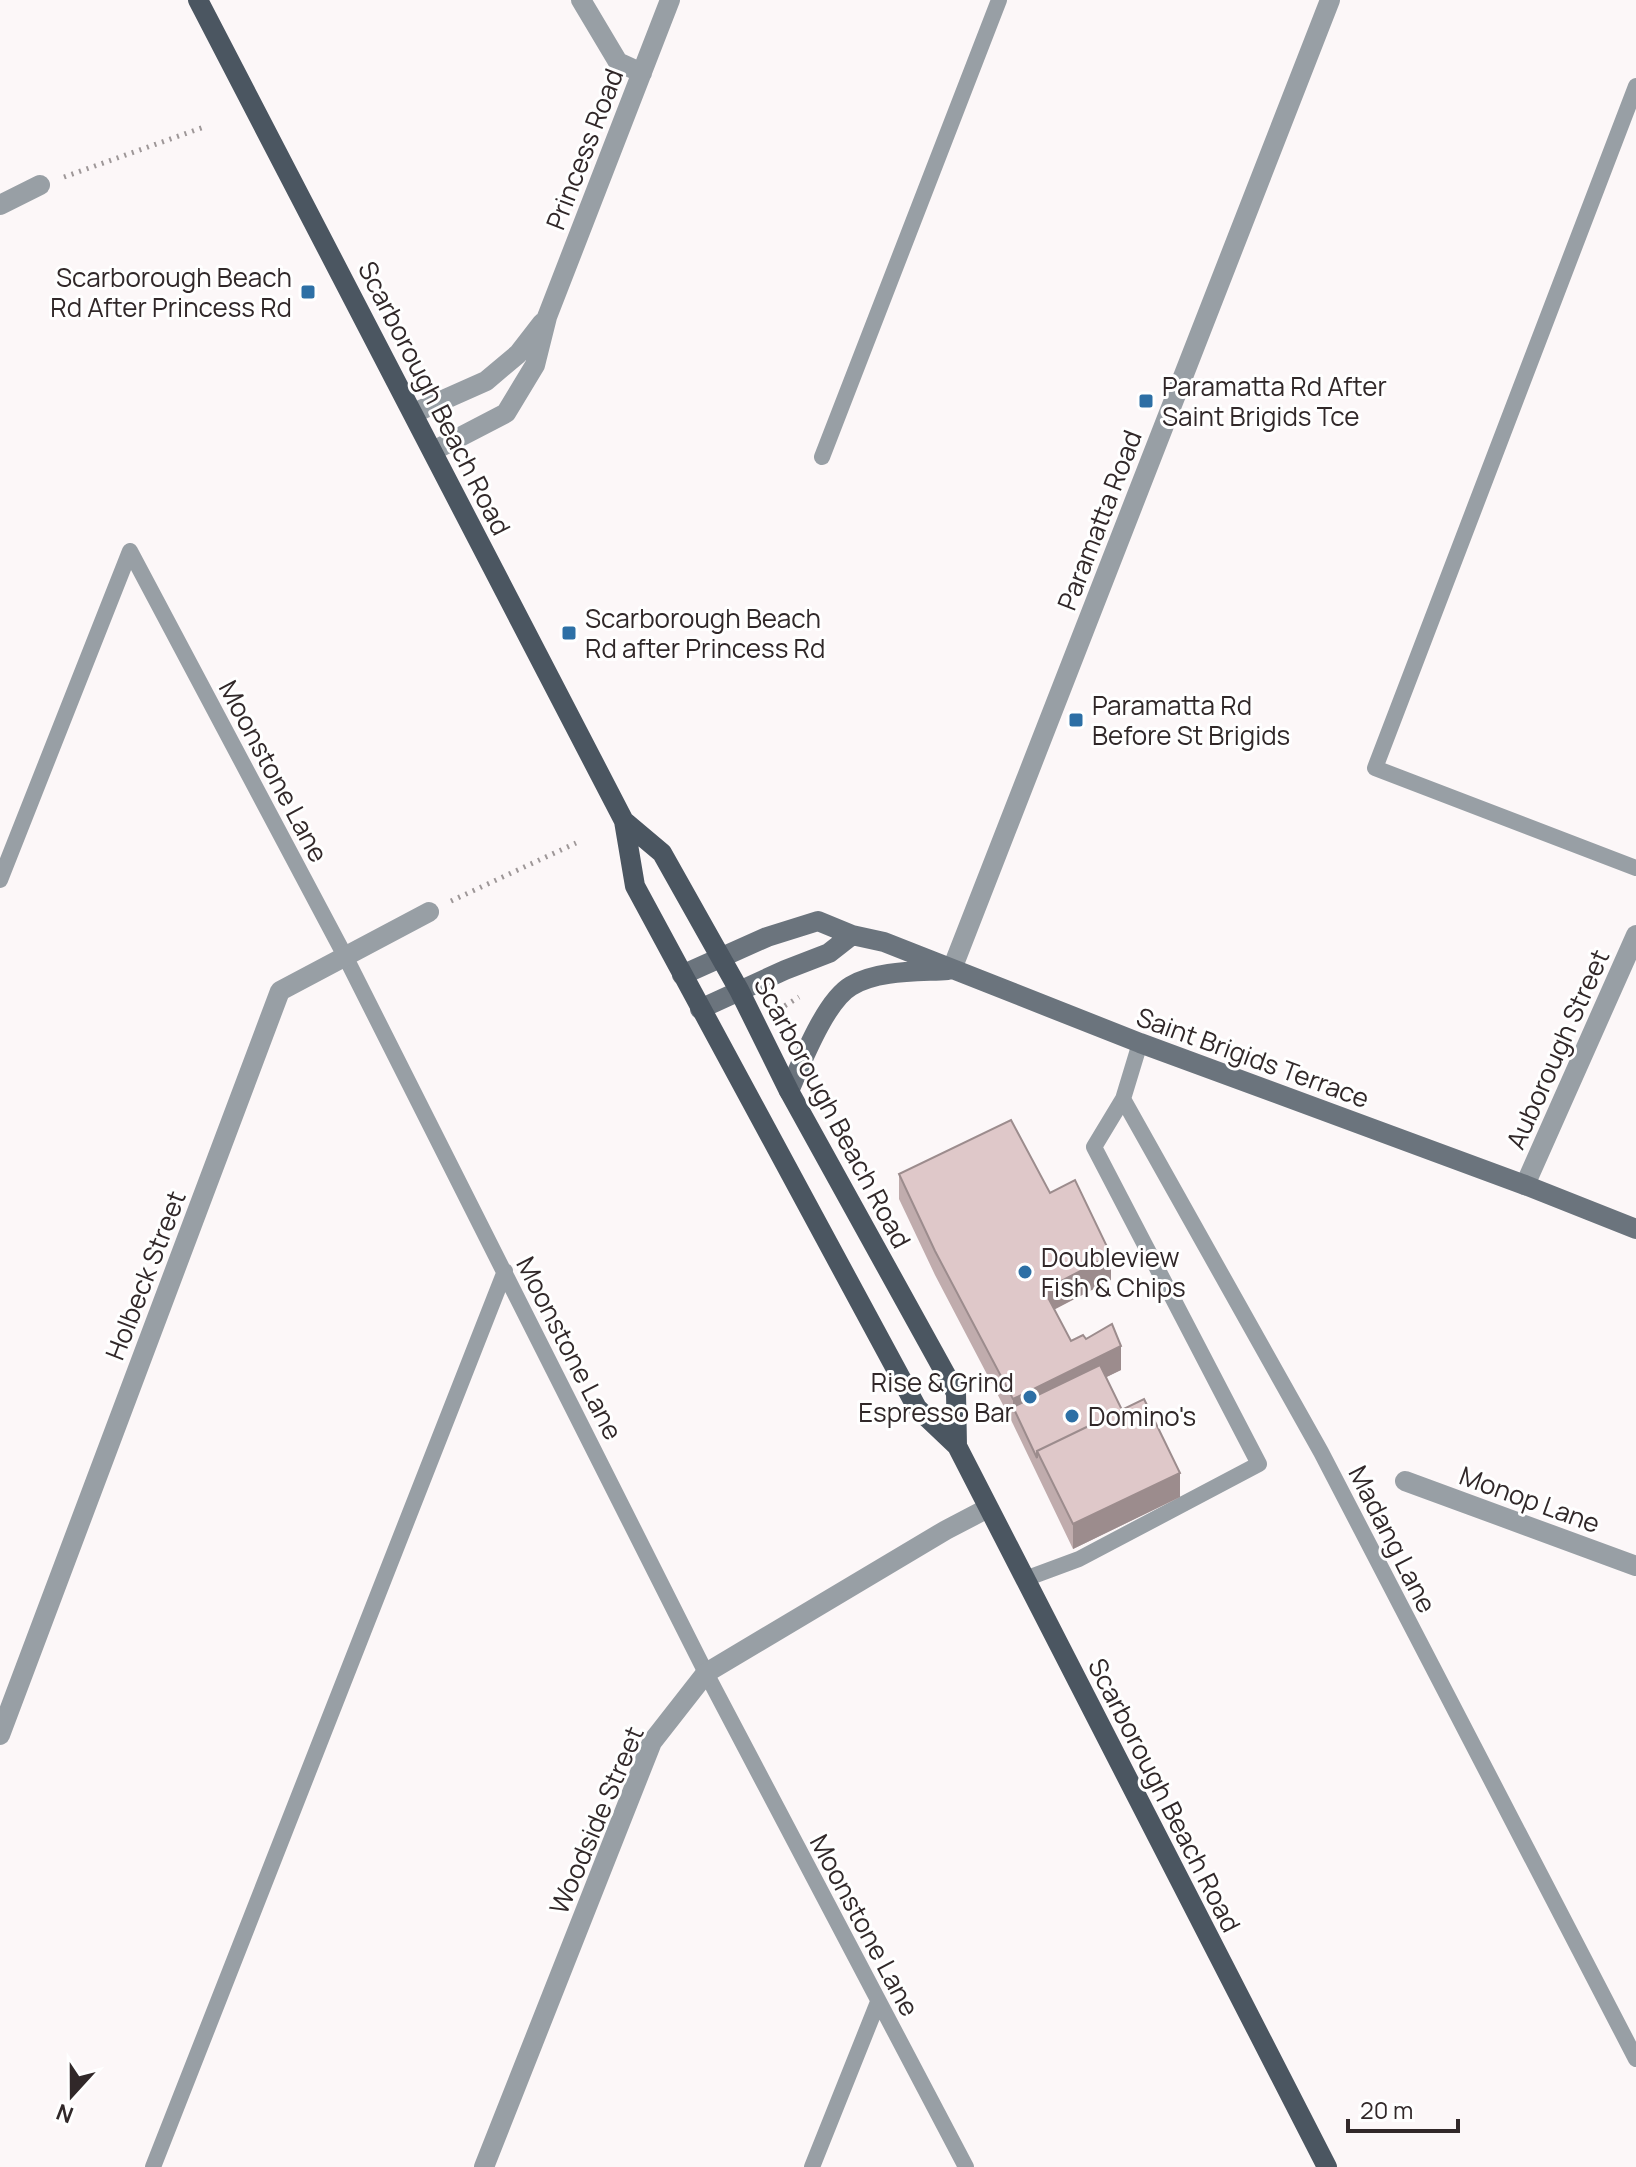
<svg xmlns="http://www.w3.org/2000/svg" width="1636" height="2167" font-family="Manrope,sans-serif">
  <rect width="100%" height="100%" fill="#fcf7f8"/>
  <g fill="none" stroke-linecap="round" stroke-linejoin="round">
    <path stroke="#9e9798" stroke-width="5" stroke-dasharray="2 6" stroke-linecap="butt" d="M64,177L204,127
      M451,901L576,843
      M778,1010L799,997"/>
    <path stroke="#989fa5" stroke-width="16" d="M1636,86L1375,768L1636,868
      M822,457L999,0
      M130,551L345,956L706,1673L966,2167
      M0,880L130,551
      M1140,1043L1123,1099L1321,1452L1636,2059
      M1025,1579L1079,1559L1259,1464L1094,1147L1123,1099
      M153,2167L505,1271
      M812,2167L878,2002"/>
    <path stroke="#989fa5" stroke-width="20" d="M581,0L618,62L642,73
      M0,205L40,185
      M414,413L486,381L518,354L542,323
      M433,451L506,413L535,365L547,317L670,0
      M952,969L1330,0
      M1525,1185L1636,935
      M1405,1481L1636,1566
      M0,1735L280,991L429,912
      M484,2167L652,1742L706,1673L946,1530L988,1508"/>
    <path stroke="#6b747d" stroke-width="20" d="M682,975L767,937L818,921L852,935L884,942L1140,1043L1525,1185L1636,1229
      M700,1009L785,970L829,953L852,935
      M789,1091C801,1064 825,1001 851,986C878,970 918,972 948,970"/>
    <path stroke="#4b5661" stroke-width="20" d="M198,0L624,821L635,886L917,1408L957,1446L1327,2167
      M624,821L662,853L739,990L789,1091L956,1393L957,1446"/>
  </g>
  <path fill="#c0acad" d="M899,1174L1050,1193L1111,1280L1054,1309L1071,1341L1086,1339L1121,1370L1106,1377L1122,1410L1180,1497L1073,1549L1013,1424L935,1275L899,1199Z"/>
  <path fill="#9c8c8d" d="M1111,1255V1280L1044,1315V1290Z
    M1121,1346V1370L1019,1420L1013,1407V1424V1399Z
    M1180,1473V1497L1073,1549V1524Z"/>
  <path fill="#dfc8c9" stroke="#9c8c8d" stroke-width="2" d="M1011,1120L1050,1193L1075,1180L1111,1255L1044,1290L1071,1341L1083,1335L1086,1339L1112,1324L1121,1346L1013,1399L935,1251L899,1174Z
    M1100,1365L1122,1410L1037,1451V1458L1013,1407Z
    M1144,1399L1180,1473L1073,1524L1037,1451Z"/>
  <g fill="#2d6fa5" stroke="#fff" stroke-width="3">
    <rect x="300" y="284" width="16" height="16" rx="4"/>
    <rect x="1138" y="393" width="16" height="16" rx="4"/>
    <rect x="561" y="625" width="16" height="16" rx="4"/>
    <rect x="1068" y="712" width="16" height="16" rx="4"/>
    <circle cx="1025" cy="1272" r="8"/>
    <circle cx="1030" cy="1397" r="8"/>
    <circle cx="1072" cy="1416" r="8"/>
  </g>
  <g text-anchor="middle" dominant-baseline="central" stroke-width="6" stroke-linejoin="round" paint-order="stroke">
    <g font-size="26" fill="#312829" stroke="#fff">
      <text transform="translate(584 149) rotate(-69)">Princess Road</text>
      <text transform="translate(435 398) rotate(63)">Scarborough Beach Road</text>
      <text transform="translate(1099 520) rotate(-69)">Paramatta Road</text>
      <text transform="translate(274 771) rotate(62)">Moonstone Lane</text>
      <text transform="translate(1557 1049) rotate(-66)">Auborough Street</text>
      <text transform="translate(1253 1057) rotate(20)">Saint Brigids Terrace</text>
      <text transform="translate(833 1112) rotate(62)">Scarborough Beach Road</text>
      <text transform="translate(145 1275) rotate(-69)">Holbeck Street</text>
      <text transform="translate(570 1348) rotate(63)">Moonstone Lane</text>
      <text transform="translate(1530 1499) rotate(20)">Monop Lane</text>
      <text transform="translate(1393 1539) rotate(63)">Madang Lane</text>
      <text transform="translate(1165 1795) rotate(63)">Scarborough Beach Road</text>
      <text transform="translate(596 1820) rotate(-67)">Woodside Street</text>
      <text transform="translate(865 1925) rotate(62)">Moonstone Lane</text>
    </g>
    <g font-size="26" fill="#312829" stroke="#fff" text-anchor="start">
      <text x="292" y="277" text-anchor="end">Scarborough Beach<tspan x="292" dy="30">Rd After Princess Rd</tspan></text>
      <text x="1162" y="386">Paramatta Rd After<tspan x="1162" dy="30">Saint Brigids Tce</tspan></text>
      <text x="585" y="618">Scarborough Beach<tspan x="585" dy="30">Rd after Princess Rd</tspan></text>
      <text x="1092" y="705">Paramatta Rd<tspan x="1092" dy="30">Before St Brigids</tspan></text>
      <text x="1041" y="1257">Doubleview<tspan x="1041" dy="30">Fish &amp; Chips</tspan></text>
      <text x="1014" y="1382" text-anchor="end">Rise &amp; Grind<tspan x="1014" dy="30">Espresso Bar</tspan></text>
      <text x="1088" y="1416">Domino's</text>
    </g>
  </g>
  <g transform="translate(72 2095) rotate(201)" stroke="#ffffff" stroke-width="6" paint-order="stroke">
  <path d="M0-6L14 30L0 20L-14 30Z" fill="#312829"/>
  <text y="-12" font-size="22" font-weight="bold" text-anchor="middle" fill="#312829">N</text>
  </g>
  <path d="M1348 2119v12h110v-12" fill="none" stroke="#312829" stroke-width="4"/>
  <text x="1360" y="2119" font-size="24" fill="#312829" stroke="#ffffff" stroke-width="6" paint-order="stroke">20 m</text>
</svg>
